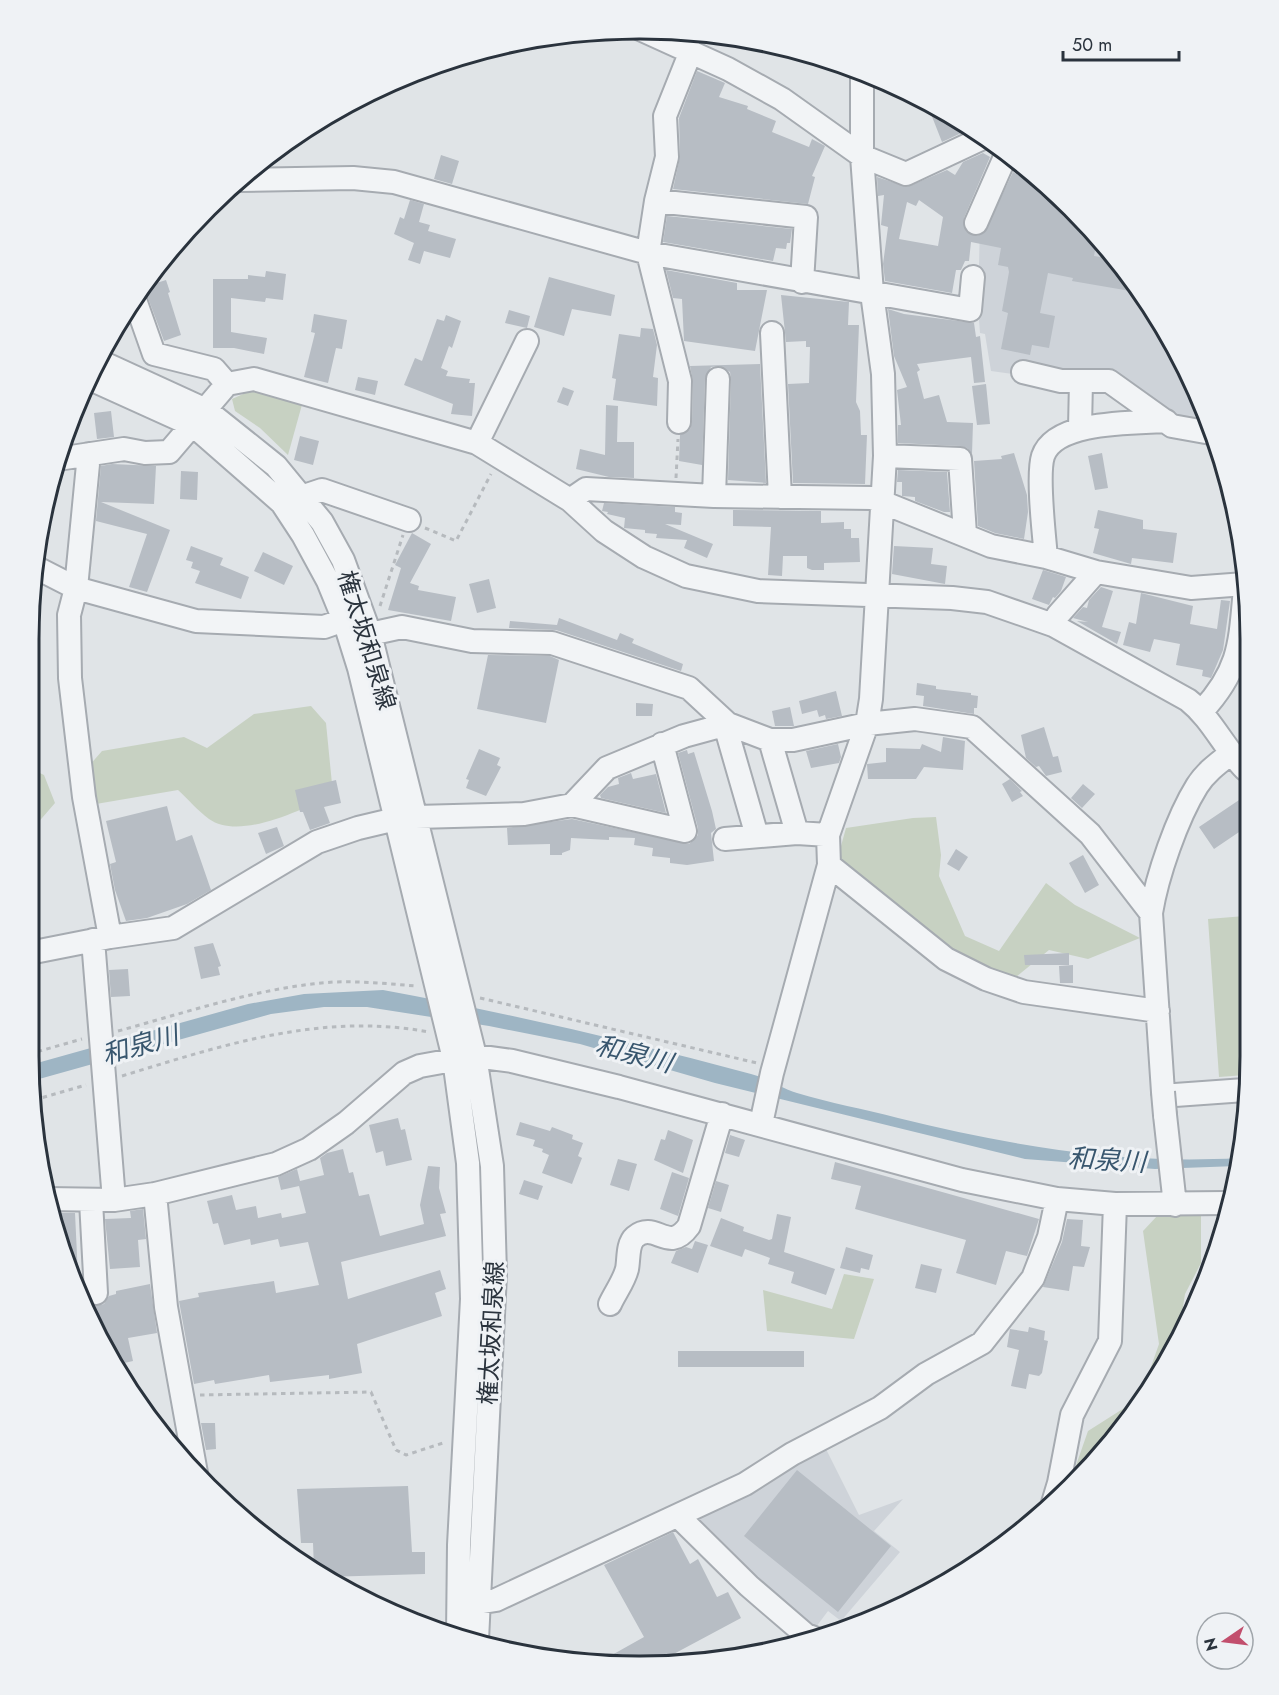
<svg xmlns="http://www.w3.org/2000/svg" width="1279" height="1695" font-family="Jost,'Noto Sans JP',sans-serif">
  <rect width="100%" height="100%" fill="#e0e4e7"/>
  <path fill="#ced3d9" d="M980,224L1110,254L1147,300L1197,393L1195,424L1178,420L1116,373L1020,375L991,371L985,334L980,333L978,307Z
    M823,1443L859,1515L903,1499L874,1531L900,1552L841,1621L828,1611L813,1631L686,1519Z"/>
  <path fill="#c7d1c2" d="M252,390L303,401L288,455L260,428L235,411L232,399Z
    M311,706L326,723L333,794C304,809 240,841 209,819C198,811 188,799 178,790L96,804L88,767L102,751L184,737L207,748L254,714Z
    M29,768L44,775L55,803L36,825L29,828Z
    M936,817L941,855L939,876L965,936L999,951L1046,883L1075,905L1140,938L1088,959L1049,950L1011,981L954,954L836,864L846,828L913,818Z
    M1245,916V1075L1219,1077L1208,919Z
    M1201,1214V1263L1185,1294L1178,1338L1148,1395L1074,1484L1073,1474L1088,1431L1140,1398L1159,1344L1143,1231L1158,1215Z
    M844,1274L874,1279L854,1339L767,1331L763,1290L832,1309Z"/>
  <path fill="#9eb5c4" d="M383,990C507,1013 629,1041 751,1074C767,1078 781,1088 797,1093C829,1103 865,1109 898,1118C1013,1146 1120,1165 1239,1158L1237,1166L1155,1169L1025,1159L715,1083L580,1044L489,1026L367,1007H324L271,1014L32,1081L30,1065L248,1004L304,994Z"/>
  <path fill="#b7bdc4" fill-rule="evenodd" d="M697,71L725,83L719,97L748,106L747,109L776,121L772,132L809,147L812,139L825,146L812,176L815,177L808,204L673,189L680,157L679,118Z
    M940,110L953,117L972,128L942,142L931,114Z
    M983,153L990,157L964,218L966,231L977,236L984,233L1013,172L1027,180L1030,173L1071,207L1097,239L1094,256L1114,259L1142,293L1072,281L1073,278L1048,273L1040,313L1055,316L1049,348L1032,345L1030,355L1001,349L1008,313L1002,311L1009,272L1008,267L998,265L1001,248L971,242L969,261H965L961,270H956L952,293L885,281L883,264L888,227L881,225L884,195L878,196L877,177L907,187L947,170L955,175L963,162ZM919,200L943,217L938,246L899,239L907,202L916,206Z
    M441,155L459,161L452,184L434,179Z
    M410,200L424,204L419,222L430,225L428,231L456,239L450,258L424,251L420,264L408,260L414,243L394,234L400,217L404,219Z
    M667,216L792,229L790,243H787L786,249L776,248L773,261L663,242Z
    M666,270L737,283V290H767L755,351L684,341L682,299L673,298Z
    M266,271L286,274L283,300L266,298L265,302L231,298V332L267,338L264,354L234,348H213V279H248V275L265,277Z
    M549,277L615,295L611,316L572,309L564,336L534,327Z
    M166,280L170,292L168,293L181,335L164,341L144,287Z
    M781,295L849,302L848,325H859L856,402L860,411L861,435H867L865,484L793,483L788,384L809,383L810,347H806V341L786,342Z
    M888,309L904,314L974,323L976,337L980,336L985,382L974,383L971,357L917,364L920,370L917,372L924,399L939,395L947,422L973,423L972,454L967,448L961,446L898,443V425H901L897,390L907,387L894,356Z
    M509,310L530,316L527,328L505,323Z
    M314,314L347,320L342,349L336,348L328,383L304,377L315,333L311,332Z
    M446,315L461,321L452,348L449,346L441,368L448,371L446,376L470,379L469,383H475L472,416L451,414L453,404L404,385L415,358L422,361L437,319L444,321Z
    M641,328L653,329L657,345L653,377L658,378L657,406L613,400L616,379L612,378L619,334L640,337Z
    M760,364L766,483L728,480L731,379L730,372L719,366L711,367L705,379L702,465L679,461L680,435L690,429L692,422L693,381L690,366Z
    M358,377L378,381L375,395L355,390Z
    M986,384L990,424L977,425L972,386Z
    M563,387L574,391L568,406L557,402Z
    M606,405L618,406L617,442H634V478L609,477L576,469L580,449L605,455Z
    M111,411L114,437L97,439L94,413Z
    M300,436L319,441L313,465L294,460Z
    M1014,453L1027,495L1028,512L1024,539L995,533L978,526L974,461L1002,459L1001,456Z
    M1102,453L1108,488L1095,490L1088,456Z
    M112,464L156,466L154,504L101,502L170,530L147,592L129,587L147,534L96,521L101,466Z
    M898,470L947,472L950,512H944L915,501V497L902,496V482H897Z
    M181,471L198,472L197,500L180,499Z
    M604,503L675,507V512L682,513L681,525L665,524L713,544L707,558L684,548L687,540L656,538L657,534L645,533V530L624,528L625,518L607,514L608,512L602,511Z
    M733,510L821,511V523L844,522V529H851V538H859L860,562L824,563V570H812L807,568V556H783L782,576L768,575L771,527L733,526Z
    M1098,510L1143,520V529L1177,533L1173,563L1132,558L1131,564L1093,553L1099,529L1094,528Z
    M412,533L431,544L410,583L419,586L418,590L456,597L451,621L388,610L401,568L395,565Z
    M191,546L223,558L220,565L249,577L241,599L195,583L200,571L191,568L193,562L186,560Z
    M894,546L933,548L931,564L947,566L945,584L892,574Z
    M263,552L293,566L284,585L254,571Z
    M1043,570L1066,577L1061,591L1055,598L1053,597L1049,605L1032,599Z
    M489,579L496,608L477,613L469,584Z
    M1101,587L1113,591L1102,627L1121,632L1117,644L1077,621L1088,622L1073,618L1083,607L1087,608L1089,600Z
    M1141,593L1193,606L1190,624L1217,629L1221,600L1230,601L1223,650L1211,678L1202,676L1203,670L1176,665L1180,644L1154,639L1150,652L1123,645L1129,622L1136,624Z
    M559,618L617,640L620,633L634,639L632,643L683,664L681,671L556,630L509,628L510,621L557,625Z
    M488,655L550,656L559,660L546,723L477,709Z
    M917,683L936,686V689L971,693V695L978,696L977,708H974V714L923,706L924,696L916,695Z
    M836,691L842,716L826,719L825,715L819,717L817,710L802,714L799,701Z
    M636,703L653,704L652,716H636Z
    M790,707L794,726H775L772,711Z
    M1044,727L1053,757L1058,756L1062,772L1046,776L1039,766L1036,767L1026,758L1021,735Z
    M943,737L965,741L963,770L924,767L916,779H868L867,764L886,762V748L920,749L922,744L941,752Z
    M838,744L841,757L839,763L811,768L806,751Z
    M479,749L500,758L497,765L501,767L486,796L466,788L469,780L466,779Z
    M687,750L688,754L694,752L712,811L716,829L711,833L714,861L687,865L670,863V858L652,856L653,848L634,845L635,838L609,837V840L571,838L570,850L562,853V855H550V844L508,845L507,828L572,819L689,844L698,835V828L678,753Z
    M631,773L633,779L656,774L666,813L601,798L600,795L608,787L619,784L618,778Z
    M1010,779L1022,791L1020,792L1023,796L1012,802L1002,784Z
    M336,780L341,803L324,807L330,823L310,830L303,812H300L295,790Z
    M1083,784L1095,794L1082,808L1071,798Z
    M1245,796V828L1214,849L1199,827Z
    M167,806L176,841L192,835L211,890L187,904L147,918L126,921L115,890L110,864L116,862L106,821Z
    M277,827L284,846L266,854L258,833Z
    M956,849L968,857L959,871L947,864Z
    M1083,855L1099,885L1085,893L1069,863Z
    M213,943L221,966L218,967L220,975L201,979L194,947Z
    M1069,953V965H1025L1024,955Z
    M1073,965V983H1060L1059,966Z
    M128,969L130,996L111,997L109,970Z
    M398,1118L401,1130L405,1129L412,1160L386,1166L383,1151L376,1153L369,1125Z
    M520,1122L550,1131L552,1127L573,1135L572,1139L583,1143L578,1156L582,1158L572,1184L542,1173L549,1155L542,1152L543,1149L533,1146L535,1140L516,1135Z
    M668,1130L693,1140L683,1173L654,1160L661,1139L665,1140Z
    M730,1135L745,1140L739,1157L725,1153Z
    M343,1149L349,1173L353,1172L359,1196L369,1194L380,1236L424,1224L420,1205L428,1166L440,1167L439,1188L446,1213L440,1214L446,1236L341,1262L348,1299L440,1270L446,1289L435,1293L442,1316L357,1344L362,1373L329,1379V1375L270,1382L269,1375L215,1384L214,1380L194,1384L179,1301L199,1297L198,1293L274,1281L276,1293L319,1285L308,1242L280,1247L278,1239L251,1245L250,1239L224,1245L218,1223L213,1224L207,1201L232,1195L236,1210L256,1206L258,1218L281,1213L282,1218L306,1213L299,1186L281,1190L278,1177L297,1169L300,1181L324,1175L320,1158L327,1153Z
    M618,1159L637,1164L629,1191L610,1185Z
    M835,1162L1039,1219L1027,1256L1006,1251L996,1285L956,1273L966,1240L855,1209L861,1186L831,1179Z
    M672,1172L689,1178L678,1216L660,1209Z
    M524,1180L543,1186L538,1200L519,1194Z
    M716,1181L729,1185L721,1212L708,1208Z
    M143,1209L146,1239L138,1240L140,1267L110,1269L105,1219L131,1218L130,1211Z
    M58,1213H75L78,1276L76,1277L60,1239Z
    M777,1214L791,1217L784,1252L835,1269L826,1295L791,1283L794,1272L768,1264L770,1258L745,1249L742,1257L710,1246L721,1218L744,1227L743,1231L769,1240L772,1239Z
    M1067,1219L1083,1220L1081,1246L1090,1247L1084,1267L1073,1266L1069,1291L1043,1287L1062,1242Z
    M695,1241L708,1245L698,1273L671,1263L676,1251L686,1247L692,1249Z
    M846,1247L873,1255L869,1270L861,1268L860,1273L840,1268Z
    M921,1264L942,1269L936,1293L915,1288Z
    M150,1284L157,1333L128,1338L133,1361L120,1364L119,1360L111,1362L86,1301L97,1306L104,1304L109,1296L116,1294V1291Z
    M1029,1327L1045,1331L1044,1340L1048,1341L1042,1373L1039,1376L1029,1374L1026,1389L1011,1386L1019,1350L1007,1347L1010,1329L1028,1332Z
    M678,1351H804V1367H678Z
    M201,1423H215L216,1449L206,1450Z
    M797,1470L891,1546L838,1612L744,1536Z
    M408,1486L412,1552H425V1574L326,1577L314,1569L313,1543H301L297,1489Z
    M673,1532L690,1564L698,1559L717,1597L728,1592L741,1618L655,1664L649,1655L636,1662L603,1660L644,1637L604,1565Z"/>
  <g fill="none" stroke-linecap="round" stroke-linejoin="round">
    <g stroke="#a6abb1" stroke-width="26">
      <path id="minor" d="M640,29L728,69L782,99L862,156L906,174L985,137
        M240,180L353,178L394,182L648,253L970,310L973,277
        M656,201L806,217L802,282
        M976,223L1005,157
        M135,300L154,354L214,369L227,384
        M772,333L780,497
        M97,360L206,410L276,466L322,522L343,560L370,634L475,1056L492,1166L495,1274L477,1640
        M1023,372L1061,381H1109L1172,426L1211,433
        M88,378L194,426L282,503L303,535L328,581L344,620L359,668L454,1059L468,1163L472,1299L459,1545L458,1634
        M679,422L680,381L648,253L656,201L667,157L665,116L691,51
        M1080,428L1081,381
        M477,443L527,341
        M89,454L76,588L69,615L70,678L84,797L110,937
        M885,456L960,459L965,534
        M58,459L124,449L145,453L169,452L227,384L254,379L477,443L570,500L604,531L644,557L686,576L758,591L952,598L987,602L1053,625L1188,700C1212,719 1224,748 1245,769
        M304,496L322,490L409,520
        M714,496L718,379
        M570,500L586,489L714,496L872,498L991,546L1046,557L1096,572L1191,588L1245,584
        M1046,557C1044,535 1037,475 1043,456C1055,420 1135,423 1166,421
        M35,567L76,588L196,621L324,627L344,620
        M1053,625L1058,615L1096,572
        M370,634L402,627L472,641L552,643L689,688L728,724
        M1202,711C1241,669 1240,642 1245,588
        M725,725L757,836
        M770,740L797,833
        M572,805L685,831L662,744
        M416,817L524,814L572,805L607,768L684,736L728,724L770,740H793L867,724L915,719L972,727L1090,834L1151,913
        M725,839L797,833L828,835
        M829,865L946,959L986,979L1024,992L1158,1011
        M93,940L114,1200
        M29,953L110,937L173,928L317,842L358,828L396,819
        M1163,1092L1151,913C1157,876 1177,818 1197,786C1205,773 1217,764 1230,754
        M1175,1095L1245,1090
        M1165,1115L1175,1205
        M761,1124L772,1073L829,865L828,835L867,724L871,699L885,456L883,374L872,293L862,156V71
        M155,1194L166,1307L196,1473
        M47,1199L114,1200L155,1194L276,1164L309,1149L346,1123L404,1073L420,1066L475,1056L512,1061L619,1087L962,1180L1057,1199L1115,1204L1227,1203
        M91,1201L96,1293
        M610,1304C615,1293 624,1281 627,1269C629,1260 627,1244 635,1237C656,1220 668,1255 689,1226L722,1114
        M1053,1503L1059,1483L1072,1415L1110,1341L1115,1204
        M679,1517L749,1586L806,1635L814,1638
        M477,1603L496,1600L745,1484L792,1454L880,1408L926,1374L982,1343L1033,1278L1049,1237L1057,1199"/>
    </g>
    <path stroke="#b6babe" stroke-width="3" stroke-dasharray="4.5 4.5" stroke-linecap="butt" d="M676,478L678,439
      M425,528L456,541L491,474
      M380,606L403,535
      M480,998L757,1063
      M118,1031C188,1012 260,987 334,982C362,981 390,984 417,986
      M29,1054L82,1039
      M122,1076C223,1045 322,1012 429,1032
      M34,1100L86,1085
      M200,1395L371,1392L396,1450L406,1455L446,1442"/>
    <use href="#minor" stroke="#f2f4f6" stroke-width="22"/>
    <g stroke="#a6abb1" stroke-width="26" stroke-linecap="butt">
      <path id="minor-bridge" d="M1163,1092L1165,1115"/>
    </g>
    <use href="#minor-bridge" stroke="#f2f4f6" stroke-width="22"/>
  </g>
  <g text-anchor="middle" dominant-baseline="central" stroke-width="6" stroke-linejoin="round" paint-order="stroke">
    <g font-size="24" fill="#2a333d" stroke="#eff2f5">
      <text transform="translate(367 640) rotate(73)">権太坂和泉線</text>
      <text transform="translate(491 1333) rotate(-87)">権太坂和泉線</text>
    </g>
    <g font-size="26" font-style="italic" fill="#38566e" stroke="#eff2f5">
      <text transform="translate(140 1045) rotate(-16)">和泉川</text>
      <text transform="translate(634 1054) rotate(14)">和泉川</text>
      <text transform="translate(1107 1160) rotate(3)">和泉川</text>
    </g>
  </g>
  <path d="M0 0H1279V1695H0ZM639 39H640A600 600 0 0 1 1240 639V1056A600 600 0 0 1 640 1656H639A600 600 0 0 1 39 1056V639A600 600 0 0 1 639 39Z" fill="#eff2f5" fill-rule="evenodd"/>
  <path fill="none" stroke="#2a333d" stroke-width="3" d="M639 39H640A600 600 0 0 1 1240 639V1056A600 600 0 0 1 640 1656H639A600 600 0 0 1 39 1056V639A600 600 0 0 1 639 39Z"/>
  <g transform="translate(1225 1641) rotate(256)"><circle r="28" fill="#eff2f5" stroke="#a0a6ab" stroke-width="1.5"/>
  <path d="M0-4.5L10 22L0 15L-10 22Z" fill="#c24f6d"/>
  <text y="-9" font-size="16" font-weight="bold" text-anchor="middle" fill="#2a333d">N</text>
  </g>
  <path d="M1063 51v9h116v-9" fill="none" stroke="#2a333d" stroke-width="3"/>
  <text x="1072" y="51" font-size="18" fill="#2a333d" stroke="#eff2f5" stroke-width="4.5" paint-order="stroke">50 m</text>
</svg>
